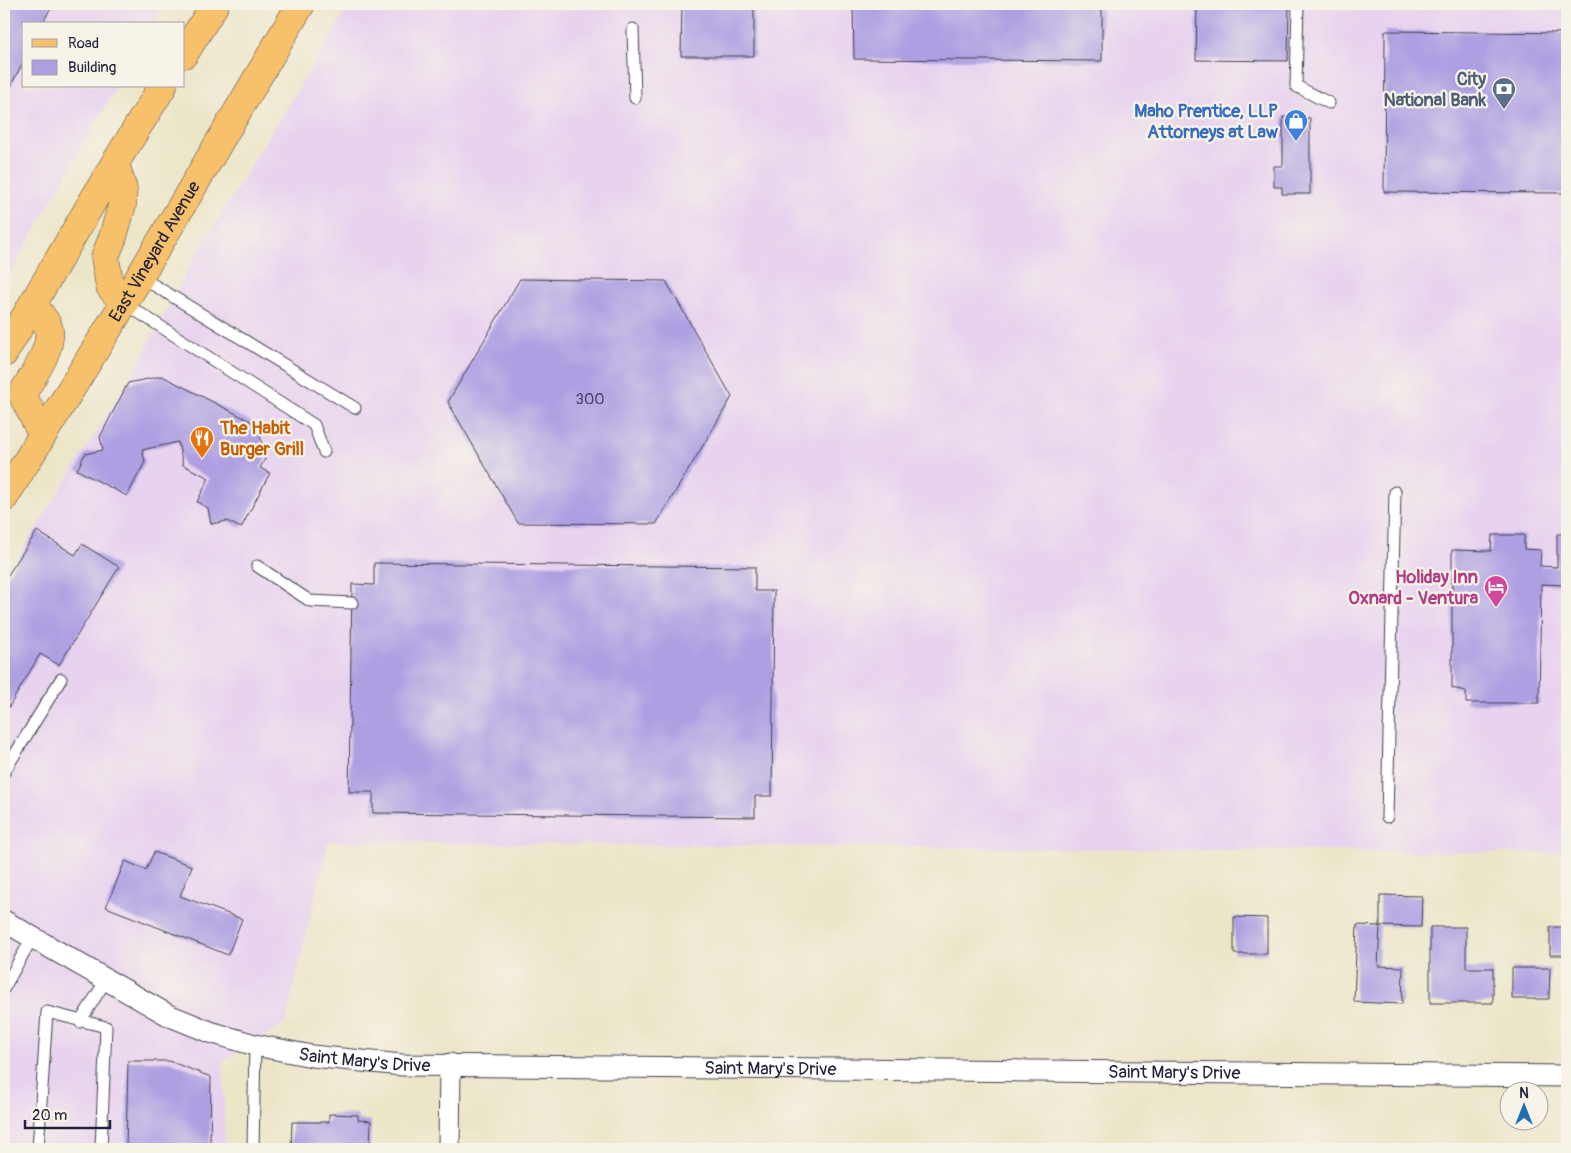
<svg xmlns="http://www.w3.org/2000/svg" width="1571" height="1153" font-family="Pangolin,sans-serif">
  <rect width="100%" height="100%" fill="#f7f3e8"/>
  <filter id="ink" filterUnits="userSpaceOnUse"><feTurbulence type="fractalNoise" baseFrequency=".02" numOctaves="2"/><feDisplacementMap in="SourceGraphic" scale="10" xChannelSelector="R" yChannelSelector="G"/><feConvolveMatrix kernelMatrix="1 2 1 2 8 2 1 2 1" color-interpolation-filters="sRGB"/></filter>
  <filter id="wash" filterUnits="userSpaceOnUse"><feTurbulence type="fractalNoise" baseFrequency=".0096" numOctaves="4" result="noise"/><feDisplacementMap in="SourceGraphic" scale="20" xChannelSelector="R" yChannelSelector="G"/><feGaussianBlur stdDeviation="1.12" result="paint"/><feColorMatrix in="noise" values="0 0 0 0 0 0 0 0 0 0 0 0 0 0 0 0 0 1.4 0 .05"/><feComposite in="paint" operator="in"/></filter>
  <g filter="url(#wash)">
    <rect width="100%" height="100%" fill="#ece6c9"/>
    <path fill="#e7d2ef" d="M4,4H164L152,24H24V86H117L4,284Z
      M348,4H1567V853L328,842L285,1024L223,1061L225,1149H4V579L128,382L193,260L338,25Z"/>
    <g id="blocks">
      <path fill="#ad9fe2" d="M4,4H53L42,24H24V60L4,99Z
        M682,4H754V56H681Z
        M853,4H1102V61L854,59Z
        M1197,4H1289L1288,61L1196,60Z
        M1385,31L1567,33V193L1384,192Z
        M1283,117L1310,118V194H1282V187H1274V166H1283Z
        M520,279L666,281L732,397L656,524L518,523L448,402Z
        M162,376L258,425L265,459L260,468L270,473L241,528L227,521L211,524L208,508L197,502L209,478L183,465L178,442L142,450L145,462L127,496L77,470L85,454L103,450L100,437L128,383Z
        M37,531L75,555L82,544L119,567L59,665L40,654L6,712L4,711V581Z
        M1557,534H1567V631H1565V585L1541,584L1539,703H1466V691L1452,688V550L1491,551L1492,535H1524V549L1541,550L1540,566L1557,567Z
        M374,563L755,567V591H774L772,796H755V817L373,813V792H349L352,584L374,585Z
        M154,852L192,866L180,896L242,919L228,955L106,907L125,861L146,870Z
        M1380,895L1422,896L1421,927L1380,926Z
        M1234,917L1267,918V954H1234Z
        M1357,925L1380,926L1378,966L1403,967L1402,1004L1354,1002Z
        M1430,927H1466V968H1493V1003H1430Z
        M1550,927H1567V955H1550Z
        M1512,968H1550L1549,999H1512Z
        M128,1061H169L211,1077L210,1149H126Z
        M329,1114L358,1115V1120L371,1121L370,1149H291L292,1122H329Z"/>
    </g>
  </g>
  <g filter="url(#ink)">
    <use href="#blocks" fill-opacity="0" stroke="#403f50" stroke-width="1"/>
    <g fill="none" stroke-linecap="round" stroke-linejoin="round">
      <g stroke="#403f50" stroke-width="13">
        <path id="service" d="M1298,4L1296,86L1329,103
          M633,29L635,98
          M139,276L355,408
          M124,303L314,425L324,452
          M257,566L310,601L352,603
          M4,772L61,679
          M1387,817L1395,492
          M4,988L32,938
          M80,1022L106,980
          M38,1149L47,1012L106,1027L101,1149
          M253,1149L255,1045"/>
      </g>
      <g stroke="#403f50" stroke-width="23">
        <g id="minor">
          <path id="s1" d="M4,921L168,1015L210,1032L255,1045L312,1056L402,1065L1567,1076"/>
          <path d="M449,1149L450,1064"/>
        </g>
      </g>
      <g stroke="#403f50" stroke-width="29">
        <g id="primary">
          <path d="M184,54L215,4"/>
          <path d="M115,163L123,189L122,205L113,237L105,257L110,287L124,303"/>
          <path d="M33,303C37,311 44,318 48,326C55,346 32,377 22,394L42,434"/>
          <path d="M4,353L115,163L163,86"/>
          <path id="s2" d="M4,498L124,303L301,4"/>
        </g>
      </g>
      <use href="#service" stroke="#fff" stroke-width="11"/>
      <use href="#minor" stroke="#fff" stroke-width="21"/>
      <use href="#primary" stroke="#f7c06b" stroke-width="28"/>
    </g>
  </g>
  <defs>
    <g id="bank-pin" transform="scale(1.25)"><path d="M0 17L-7.5 6A9.5 9.5 0 1 1 7.5 6Z" fill="#5c6f8a" stroke="#f7f3e8"/><path d="M-6-4H6V4H-6ZM0-2.3a2.3 2.3 0 1 0 0 4.6a2.3 2.3 0 1 0 0-4.6Z" fill="#fff"/></g>
    <g id="shop-pin" transform="scale(1.25)"><path d="M0 17L-7.5 6A9.5 9.5 0 1 1 7.5 6Z" fill="#3f7fe0" stroke="#f7f3e8"/><path d="M-5-2.5h2.3a2.7 3.5 0 0 1 5.4 0H5L5.5 6h-11ZM-1.5-2.5h3a1.5 2.3 0 0 0-3 0Z" fill="#fff"/></g>
    <g id="restaurant-pin" transform="scale(1.25)"><path d="M0 17L-7.5 6A9.5 9.5 0 1 1 7.5 6Z" fill="#e8710a" stroke="#f7f3e8"/><path d="M-5-6h1v4h1v-4h1v4h1v-4h1v5L-1.5 .5V6h-2V.5L-5-1ZM5-6V6H3V1.5H1.5Q1.5-4 5-6Z" fill="#fff"/></g>
    <g id="hotel-pin" transform="scale(1.25)"><path d="M0 17L-7.5 6A9.5 9.5 0 1 1 7.5 6Z" fill="#d1479c" stroke="#f7f3e8"/><path d="M-6-4.5h1.5V1H6V5H4.5V3h-9V5H-6ZM-4 0a1.8 1.8 0 1 1 3.6 0ZM.5 0V-2.5h3Q6-2.5 6 0Z" fill="#fff"/></g>
  </defs>
  <g fill-rule="evenodd">
    <use href="#bank-pin" x="1504" y="89"/>
    <use href="#shop-pin" x="1296" y="121"/>
    <use href="#restaurant-pin" x="202" y="438"/>
    <use href="#hotel-pin" x="1496" y="587"/>
  </g>
  <g text-anchor="middle" dominant-baseline="central" stroke-width="4.5" stroke-linejoin="round" paint-order="stroke">
    <g font-size="15" fill="#454165">
      <text x="590" y="399">300</text>
    </g>
    <g font-size="18" font-weight="bold" fill="#4e5e75" stroke="#f7f3e8" text-anchor="end">
      <text x="1486" y="79">City<tspan x="1486" dy="21">National Bank</tspan></text>
    </g>
    <g font-size="18" font-weight="bold" fill="#366cbe" stroke="#f7f3e8" text-anchor="end">
      <text x="1278" y="111">Maho Prentice, LLP<tspan x="1278" dy="21">Attorneys at Law</tspan></text>
    </g>
    <g font-size="18" fill="#22223b" stroke="#f7f3e8">
      <text stroke="none"><textPath href="#s2" startOffset="289">East Vineyard Avenue</textPath></text>
      <text stroke="none"><textPath href="#s1" startOffset="392">Saint Mary's Drive</textPath></text>
      <text stroke="none"><textPath href="#s1" startOffset="798">Saint Mary's Drive</textPath></text>
      <text stroke="none"><textPath href="#s1" startOffset="1202">Saint Mary's Drive</textPath></text>
    </g>
    <g font-size="18" font-weight="bold" fill="#c56008" stroke="#f7f3e8" text-anchor="start">
      <text x="220" y="428">The Habit<tspan x="220" dy="21">Burger Grill</tspan></text>
    </g>
    <g font-size="18" font-weight="bold" fill="#b23c85" stroke="#f7f3e8" text-anchor="end">
      <text x="1478" y="577">Holiday Inn<tspan x="1478" dy="21">Oxnard - Ventura</tspan></text>
    </g>
  </g>
  <rect width="1571" height="1153" fill="none" stroke="#f7f3e8" stroke-width="20"/>
  <rect x="22" y="22" width="162" height="65" fill="#f7f3e8" stroke="#a29fa3"/>
  <rect x="32" y="39" width="25" height="8" fill="#f7c06b" stroke="#a29fa3"/>
  <text x="68" y="48" font-size="15" fill="#22223b">Road</text>
  <rect x="32" y="60" width="25" height="15" fill="#ad9fe2" stroke="#a29fa3"/>
  <text x="68" y="72" font-size="15" fill="#22223b">Building</text>
  <g transform="translate(1524 1106)"><circle r="24" fill="#f7f3e8" stroke="#a29fa3"/>
  <path d="M0-4L9 19L0 12L-9 19Z" fill="#1f6fb2"/>
  <text y="-8" font-size="14" font-weight="bold" text-anchor="middle" fill="#22223b">N</text>
  </g>
  <path d="M25 1120v8h85v-8" fill="none" stroke="#22223b" stroke-width="2.5"/>
  <text x="32" y="1120" font-size="15" fill="#22223b" stroke="#f7f3e8" stroke-width="4" paint-order="stroke">20 m</text>
</svg>
